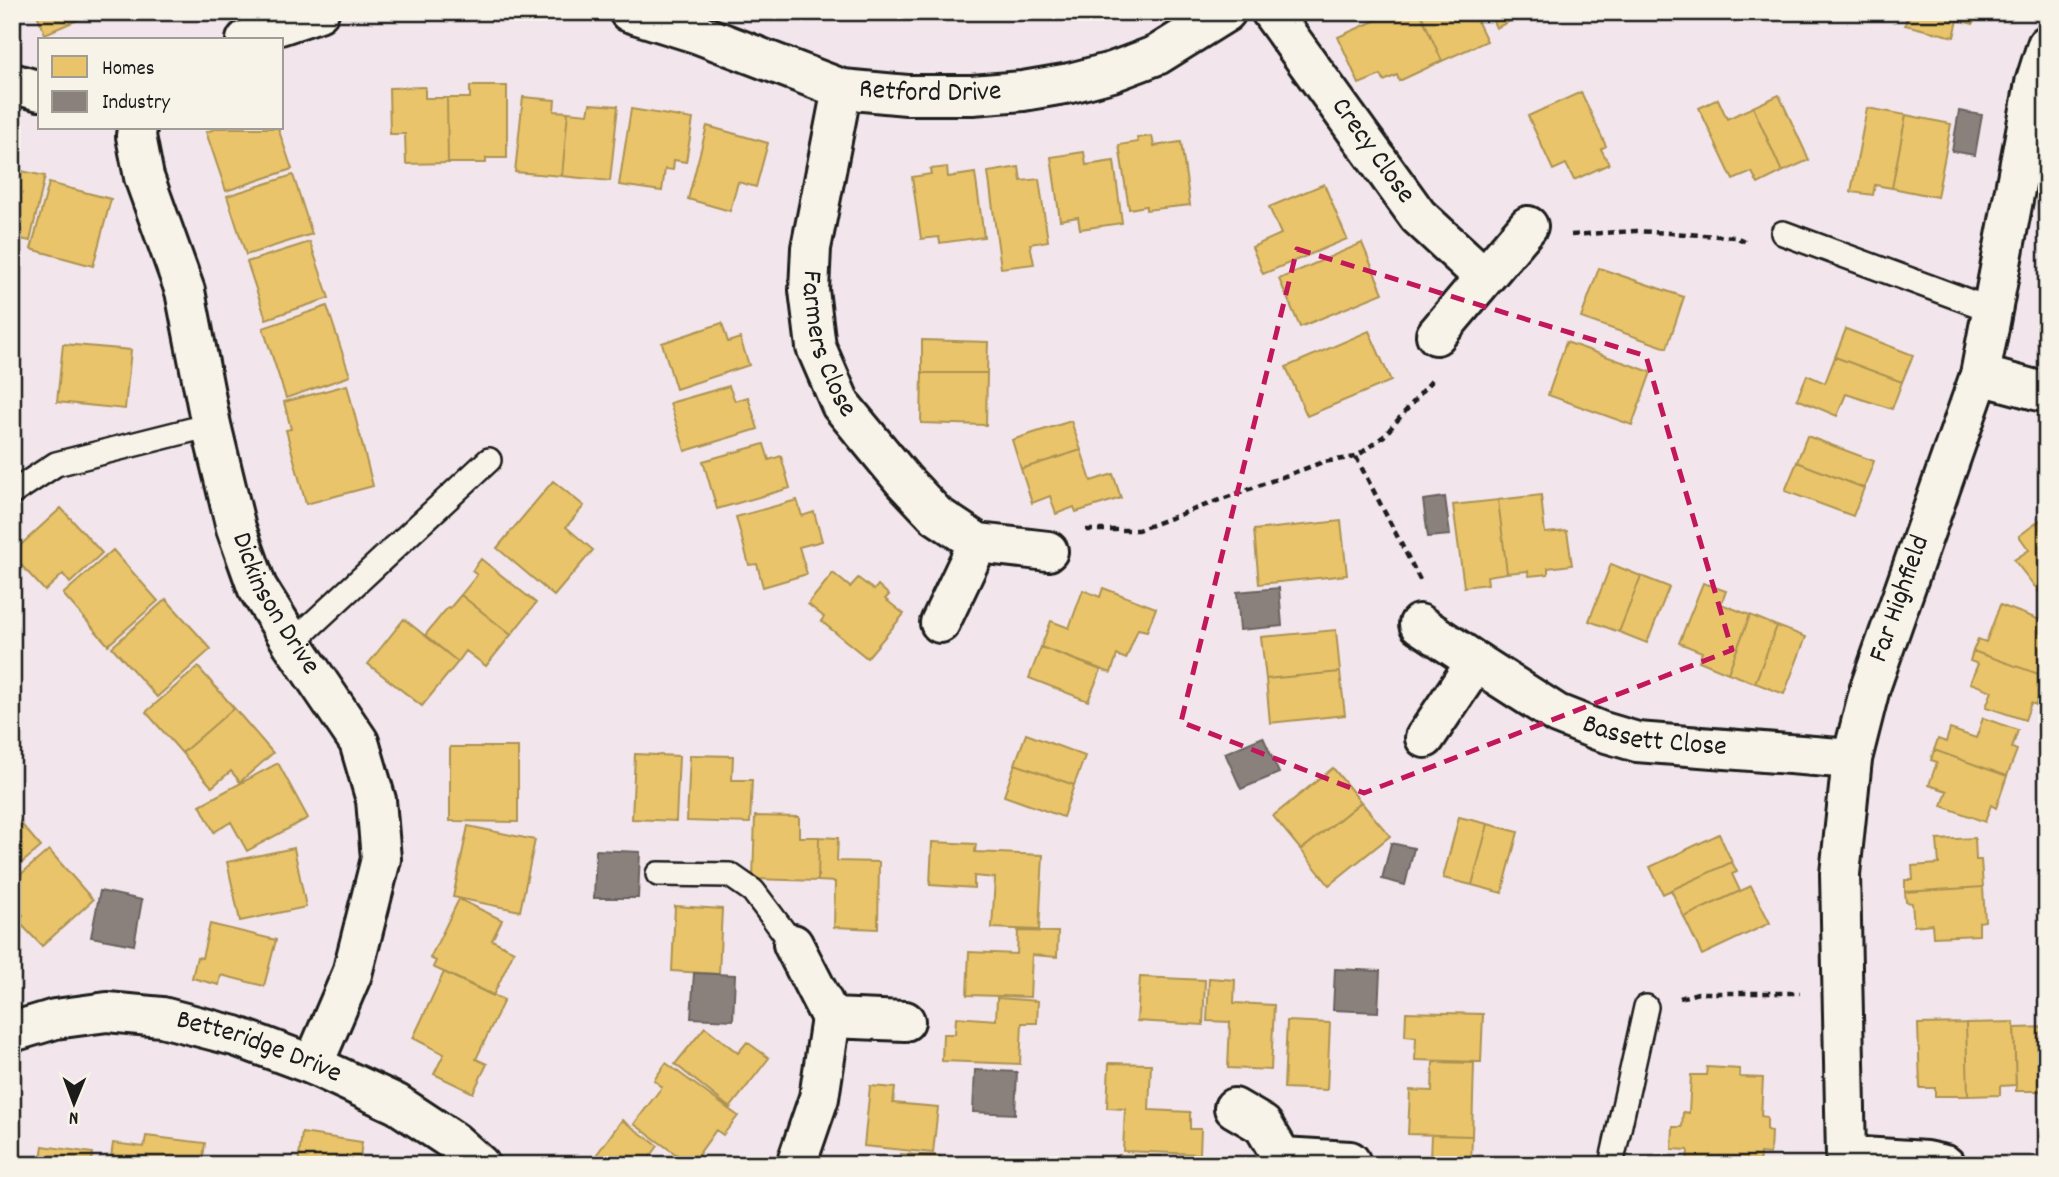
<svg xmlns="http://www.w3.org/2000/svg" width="2059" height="1177" font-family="Dekko,sans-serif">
  <rect width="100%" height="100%" fill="#f2e6ec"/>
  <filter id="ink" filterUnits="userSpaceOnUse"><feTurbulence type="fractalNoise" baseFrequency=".0143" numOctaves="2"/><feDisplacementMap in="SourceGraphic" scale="14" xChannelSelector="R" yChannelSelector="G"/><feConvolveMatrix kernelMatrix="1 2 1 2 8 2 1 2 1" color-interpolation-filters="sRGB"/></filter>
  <g filter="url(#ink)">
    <path fill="#e9c46a" stroke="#ac9253" stroke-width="2" d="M36,12H96L45,34Z
      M1390,12H1420L1442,61L1399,81L1397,75L1384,81L1381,75L1359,84L1338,37L1390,14Z
      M1420,12H1473L1487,41L1442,61Z
      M1489,12H1529L1496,28Z
      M1908,12H1975L1973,24L1958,20L1954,37L1905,25Z
      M470,86H507V158H486V163H448L447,98H470Z
      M425,87V98H447L448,163L406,164L405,134H390L389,88Z
      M1581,92L1606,146L1601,149L1609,164L1574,180L1566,164L1553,170L1528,116Z
      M1779,95L1809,160L1782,172L1753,107Z
      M523,97L555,100L554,111L568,112L562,176L515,172Z
      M1718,99L1727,119L1753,107L1782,172L1758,184L1752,172L1733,180L1699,108Z
      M590,104L618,106L610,181L562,176L568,112L588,114Z
      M1867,108L1906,115L1892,188L1875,185L1873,195L1851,192Z
      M631,109L693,119L686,162L674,160L673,170L665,169L662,191L619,185Z
      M1906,115L1951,124L1937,197L1892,188Z
      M707,126L768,143L756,187L738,182L730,211L688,199Z
      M218,128H278L292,169L226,191L206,132Z
      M1152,136L1154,146L1181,142L1190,205L1146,210V206L1129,209L1119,145L1138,142L1137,138Z
      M1084,152L1086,165L1114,161L1122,223L1080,229L1078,217L1060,220L1051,157Z
      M947,167L948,177L975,173L984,237L940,243L939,237L921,239L912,177L931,174L930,169Z
      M1019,167L1021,181L1039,179L1048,241L1030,244L1034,264L1001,268L988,172Z
      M12,169L45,176L30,241L12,237Z
      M293,175L312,234L246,255L227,196Z
      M49,183L111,199L93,266L31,249Z
      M1324,184L1347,239L1263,274L1252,247L1281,234L1269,207Z
      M310,242L329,298L266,319L247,262Z
      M1362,243L1383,293L1300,327L1279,279Z
      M1599,268L1684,297L1667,348L1581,318Z
      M327,306L350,376L286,398L263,328Z
      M722,323L728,342L740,338L749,365L676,389L662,343Z
      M1846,329L1913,355L1902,382L1835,357Z
      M1369,331L1391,381L1307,416L1286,367Z
      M922,340L988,342L987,373H922Z
      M1566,342L1651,372L1632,425L1548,395Z
      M63,344L131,350L125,409L57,402Z
      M1835,357L1902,382L1892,409L1846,394L1837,416L1797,399L1807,375L1825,383Z
      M922,373H987L986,425L921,423Z
      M347,385L373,486L306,504L286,430L291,429L284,402Z
      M729,386L735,401L748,397L758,429L685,451L670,403Z
      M1071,421L1081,450L1021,469L1012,440Z
      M1807,436L1874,461L1864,488L1797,462Z
      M764,444L769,460L781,456L790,488L717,509L703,461Z
      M1081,450L1091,481L1113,474L1121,498L1076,512L1074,507L1056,514L1050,496L1032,503L1021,469Z
      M1797,462L1864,488L1853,516L1785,491Z
      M553,481L584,506L566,527L593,550L554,596L497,548Z
      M1541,495L1545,533L1567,531L1572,565L1548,568V574L1529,576L1528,571L1507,573L1498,500Z
      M797,500L802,516L814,512L822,541L799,547L807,574L763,587L757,564L749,565L736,517Z
      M1498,500L1507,573L1487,576L1488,584L1464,587L1453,505Z
      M61,508L102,553L70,583L63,574L45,591L12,555V553Z
      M2043,518L2047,523V602L2014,560L2029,550L2019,536Z
      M1341,521L1347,575L1259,584L1254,530Z
      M113,550L158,601L108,645L63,594Z
      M481,559L536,603L511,635L461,595L477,575L472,571Z
      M1611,564L1641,576L1619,632L1589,621Z
      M833,573L850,587L858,578L874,590L878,585L889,595L885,599L904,614L867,658L821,621L824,617L808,604Z
      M1641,576L1669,587L1647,643L1619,632Z
      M1703,583L1726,591L1721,604L1750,615L1728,673L1699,661L1702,652L1679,643Z
      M1103,588L1156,608L1147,631L1138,629L1126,659L1117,655L1111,673L1041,647L1051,621L1069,628L1083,590L1100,597Z
      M461,595L511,635L486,666L466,651L458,662L425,635L448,607L450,608Z
      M166,599L211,649L157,697L112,647Z
      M2000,605L2043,621L2047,625V677L1973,651L1978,639L1986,642Z
      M1750,615L1777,626L1755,683L1728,673Z
      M404,619L458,662L422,706L368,664Z
      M1777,626L1806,637L1784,694L1755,683Z
      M1336,630L1340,672L1266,679L1261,637Z
      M1041,647L1101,670L1088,701L1029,678Z
      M1973,651L2047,677L2036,705L2031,703L2025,720L1986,707L1992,691L1970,683L1978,664L1970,661Z
      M198,667L234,708L182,753L146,712Z
      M1340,672L1345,715L1270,723L1266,679Z
      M234,708L273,753L240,782L231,771L212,787L182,753Z
      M1983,718L2018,730L2012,748L2017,750L2007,776L1934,750L1938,739L1946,742L1950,729L1976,738Z
      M1026,734L1085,756L1074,785L1015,764Z
      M450,747H518V822L450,821Z
      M1934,750L2007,776L1996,808L1991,805L1985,822L1942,806L1947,791L1929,785L1937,762L1931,760Z
      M635,754L679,756L676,821L632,819Z
      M690,755L733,756L732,780H752L750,823L687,821Z
      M278,763L308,818L247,851L231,822L214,832L200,805Z
      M1015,764L1074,785L1063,817L1004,796Z
      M1333,768L1361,802L1301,850L1273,816Z
      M1361,802L1390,836L1329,885L1301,850Z
      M12,813L41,847L12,871Z
      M755,816L799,817V837H819L818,881L753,879Z
      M1459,817L1488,824L1472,885L1443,878Z
      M1488,824L1518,832L1502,893L1472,885Z
      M468,826L535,840L520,911L453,897Z
      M1719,834L1732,862L1663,894L1650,867Z
      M819,837L838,838L837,861L879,862L878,929L834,927L835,882L818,881Z
      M1975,838L1976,860H1981L1983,887L1905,892V880H1913L1912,866L1939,864L1937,840Z
      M932,842L976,844L975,852L1043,855L1039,930L992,928L995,878L974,876V888L930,885Z
      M294,848L306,907L240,921L227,862Z
      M49,850L93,900L42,946L17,920L23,915L12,903V882Z
      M1732,862L1737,872L1732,874L1740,891L1684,917L1671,890Z
      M1751,886L1770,923L1702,955L1684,917Z
      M1983,887L1985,921L1979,922V935L1933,937L1932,924L1914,926L1912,903L1906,902L1905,892Z
      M459,899L502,920L492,940L514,951L493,996L433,967L436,961L430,958Z
      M675,906L722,909L719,974L672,971Z
      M210,924L276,940L264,986L221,975L219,985L192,978L197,957L202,958Z
      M1018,931L1058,932L1057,957L1032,955L1030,997L967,995L969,952L1017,954Z
      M444,972L504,1000L476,1059L487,1064L473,1093L434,1074L444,1054L413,1038Z
      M1140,977L1205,980L1203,1025L1137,1021Z
      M1209,978L1235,980L1234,1003L1274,1005L1271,1070L1228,1068L1230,1022L1207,1021Z
      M997,998L1038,1001L1037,1023H1022L1020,1064L942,1061L943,1034H955L956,1017L996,1020Z
      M1406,1012L1483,1014L1481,1062L1415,1060L1416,1037L1405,1036Z
      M1287,1021L1330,1023L1327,1090L1284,1088Z
      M2014,1022L2016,1085L2000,1086V1095L1968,1096L1966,1023Z
      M1966,1023L1968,1096H1935V1088H1920L1918,1024Z
      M705,1027L738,1053L747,1042L769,1058L730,1108L675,1064Z
      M2047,1027V1091H2016L2014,1028Z
      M1433,1062L1474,1063L1472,1136L1408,1134L1410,1090L1432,1091Z
      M666,1063L738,1116L723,1135L716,1130L691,1165L634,1124L662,1087L654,1080Z
      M1109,1063L1151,1064L1149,1110L1190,1112V1129H1201L1200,1154L1123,1151L1125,1109L1107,1108Z
      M1707,1067L1740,1069V1077L1763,1078L1761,1116L1767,1117V1130L1771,1131L1770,1154L1760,1153L1759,1165H1687L1688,1150L1672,1149L1673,1127H1682L1683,1112L1689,1113L1691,1075H1706Z
      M870,1086L895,1088L893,1103L938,1107L933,1153L864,1146Z
      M622,1120L658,1146L644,1165H612L597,1154Z
      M302,1133L362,1142L359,1165H298Z
      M1431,1135L1472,1136L1471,1165H1406L1407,1158L1430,1159Z
      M146,1136L205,1143L202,1165H110L113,1143L144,1147Z
      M43,1146L93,1153L91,1165H40Z
      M900,1154L940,1156L939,1165H899Z
      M1119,1155L1161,1156V1165H1118Z"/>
    <path fill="#8a817c" stroke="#69635f" stroke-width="2" d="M1959,111L1982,115L1975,155L1952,151Z
      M1445,497L1450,535L1428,537L1423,500Z
      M1279,588L1282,626L1240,630L1237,592Z
      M1263,737L1279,773L1241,789L1225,753Z
      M1391,843L1414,848L1405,885L1382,879Z
      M596,850L640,852L638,898H594Z
      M100,891L142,900L134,945L91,937Z
      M1335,969L1380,971L1378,1012L1333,1010Z
      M694,973L735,975L733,1020L691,1018Z
      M975,1070L1017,1072L1015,1114L973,1112Z"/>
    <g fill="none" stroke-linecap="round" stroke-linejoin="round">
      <g stroke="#1c1c1c" stroke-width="28">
        <path id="service" d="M1783,233L1992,310
          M12,493L56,464L211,425
          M292,643L489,460
          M658,874L730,875L753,891L793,944
          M1611,1165L1646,1007"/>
      </g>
      <g stroke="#1c1c1c" stroke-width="44">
        <g id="minor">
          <path id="s1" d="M629,12L696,33L842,89L907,95H972L1023,91L1070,83L1112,72L1157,55L1226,12"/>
          <path id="s2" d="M1271,12L1418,216L1484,277"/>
          <path d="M246,40L274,27L319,12"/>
          <path d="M12,83L40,91"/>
          <path id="s3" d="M842,89L811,248L809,290L816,347L841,405L903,480L936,515L978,543L1048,551"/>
          <path id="s4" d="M137,128L136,136L144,177L185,291L211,425L236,528L257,587L292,643L359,742L376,800L381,859L352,974L313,1065"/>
          <path d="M1436,335L1528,226"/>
          <path d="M1980,375L2047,393"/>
          <path d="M940,623L978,543"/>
          <path d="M1419,624L1476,662"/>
          <path id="s5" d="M1425,738L1476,662L1557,714L1600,731L1637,742L1852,759"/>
          <path d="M793,944L831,1018"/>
          <path id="s6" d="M12,1032L55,1019L107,1012L162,1017L235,1036L313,1065L397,1104L453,1141L480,1165"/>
          <path d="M1234,1108L1263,1125L1282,1157L1280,1165"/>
          <path d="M1846,1156L1926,1161L1945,1165"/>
          <path d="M1282,1157L1350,1161"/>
          <path d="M796,1165L819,1098L831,1018L905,1021"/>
          <path id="s7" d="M1845,1165L1846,1156L1840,874L1852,759L1870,688L1980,375L2035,83L2047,45"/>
        </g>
      </g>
      <path stroke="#1c1c1c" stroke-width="4.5" stroke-dasharray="7 5" stroke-linecap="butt" d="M1571,235L1636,231L1735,237L1747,242
        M1086,530H1138L1323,462L1356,457
        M1420,580L1356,457L1384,436L1434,378
        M1680,998L1698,993H1800"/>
      <use href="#service" stroke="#f7f3e8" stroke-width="23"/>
      <use href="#minor" stroke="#f7f3e8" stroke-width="38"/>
    </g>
  </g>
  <path fill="none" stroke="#c2185b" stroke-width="5" stroke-dasharray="14 9" stroke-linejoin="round" d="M1297,249L1646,356L1732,650L1364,793L1181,722Z"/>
  <g text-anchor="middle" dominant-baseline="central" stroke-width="7" stroke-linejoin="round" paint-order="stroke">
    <g font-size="28" fill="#1c1c1c" stroke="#f7f3e8">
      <text stroke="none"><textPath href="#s1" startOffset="315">Retford Drive</textPath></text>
      <text stroke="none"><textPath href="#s2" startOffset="172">Crecy Close</textPath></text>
      <text stroke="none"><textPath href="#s3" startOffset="261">Farmers Close</textPath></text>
      <text stroke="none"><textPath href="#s7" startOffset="574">Far Highfield</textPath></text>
      <text stroke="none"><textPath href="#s4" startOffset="499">Dickinson Drive</textPath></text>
      <text stroke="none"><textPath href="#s5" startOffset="289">Bassett Close</textPath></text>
      <text stroke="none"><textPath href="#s6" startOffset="254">Betteridge Drive</textPath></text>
    </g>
  </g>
  <rect width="2059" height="1177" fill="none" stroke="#f7f3e8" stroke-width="42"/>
  <rect x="21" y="21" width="2017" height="1135" fill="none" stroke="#1c1c1c" stroke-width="2.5" filter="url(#ink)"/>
  <rect x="38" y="38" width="245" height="91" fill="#f7f3e8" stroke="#9f9d96" stroke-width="2"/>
  <rect x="52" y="56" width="35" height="21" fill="#e9c46a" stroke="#9f9d96" stroke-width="2"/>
  <text x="102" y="74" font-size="21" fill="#1c1c1c">Homes</text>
  <rect x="52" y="91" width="35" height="21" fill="#8a817c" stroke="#9f9d96" stroke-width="2"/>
  <text x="102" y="108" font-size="21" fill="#1c1c1c">Industry</text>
  <g transform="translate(74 1103) rotate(181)" stroke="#f7f3e8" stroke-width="5" paint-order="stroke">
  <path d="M0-5L12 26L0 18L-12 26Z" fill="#1c1c1c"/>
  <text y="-10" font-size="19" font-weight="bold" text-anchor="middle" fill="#1c1c1c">N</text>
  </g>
</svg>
